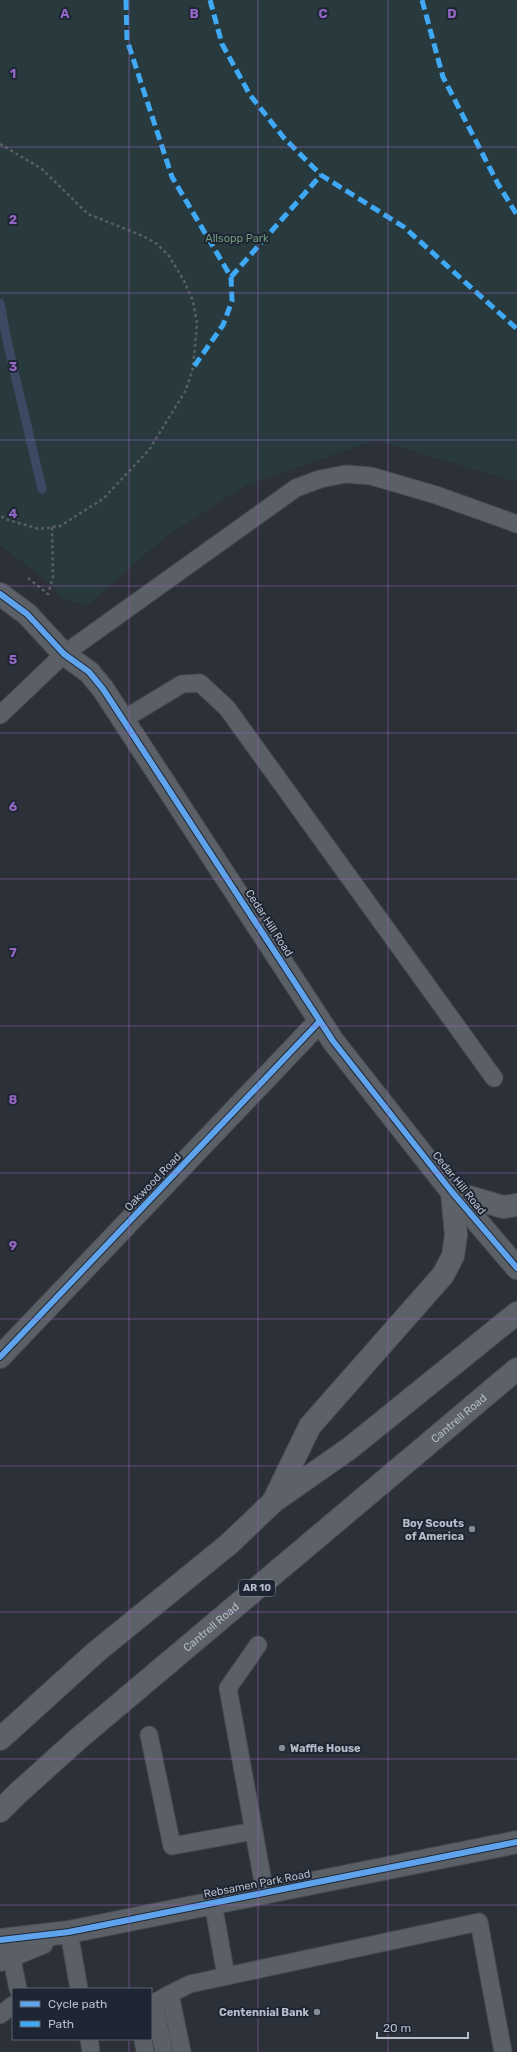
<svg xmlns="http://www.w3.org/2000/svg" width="517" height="2052" font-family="Rubik,sans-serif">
  <rect width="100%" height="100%" fill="#2c3038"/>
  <path fill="#283a3e" d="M0,0H517V482L376,440L244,486L164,538L89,604L63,600L52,585L0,545Z"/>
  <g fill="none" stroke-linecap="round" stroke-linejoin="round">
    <path stroke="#3b4962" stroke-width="9" d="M0,303L7,341L42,489"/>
    <g stroke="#484b51" stroke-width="19">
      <path id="service" d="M0,715L64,654L296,488L320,479L346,474L371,476L436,495L517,524
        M124,719L182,684L200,683L227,708L494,1078
        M258,1645L228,1688L265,1893
        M149,1735L172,1846L254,1831
        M213,1903L226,1976
        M69,1932L79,1989
        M11,1955L18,1989
        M0,2015L13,2005
        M89,2039L91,2052
        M143,2039L145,2052
        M164,2052L154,2003L170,1994
        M182,2052L170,1994L190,1984L479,1922L503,2052"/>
    </g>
    <g stroke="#484b51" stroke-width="24">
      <path id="minor" d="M0,594L27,614L64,654L89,672L103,689L333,1041L452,1192L517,1268
        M0,1357L320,1021"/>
    </g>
    <g stroke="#484b51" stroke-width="24">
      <path id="tertiary" d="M0,1940L69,1932L517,1842
        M0,1960L42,1943"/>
    </g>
    <g stroke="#494d55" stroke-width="24">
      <g id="primary">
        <path d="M274,1500L310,1426L443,1275L453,1256L456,1235L452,1192L503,1207L517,1205"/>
        <path d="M0,1739L96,1652L229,1544L273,1502L350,1448L517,1313"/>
        <path id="s1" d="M0,1811L17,1794L78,1739L517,1369"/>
      </g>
    </g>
    <path stroke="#585e63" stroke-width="2.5" stroke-dasharray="3 3" stroke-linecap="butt" d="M0,144L42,169L88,214L143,236L157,244L169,256L184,281L193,301L197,323L193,368L186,390L149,450L103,499L60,526L39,529L5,519L0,515
      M28,578L48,594L53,577L52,527"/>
    <use href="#service" stroke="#5b5f66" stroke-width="17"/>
    <use href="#minor" stroke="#5b5f66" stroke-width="22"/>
    <use href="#tertiary" stroke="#5b5f66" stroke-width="22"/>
    <use href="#primary" stroke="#5d6168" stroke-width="22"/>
    <path stroke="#3fa9f5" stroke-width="5" stroke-dasharray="10 5" stroke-linecap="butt" d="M126,0L127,40L172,177L231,277L232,301L223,325L193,368
      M210,0L222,44L250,95L284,138L321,175L404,227L517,329
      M422,0L443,77L498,184L517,215
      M231,277L321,175"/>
    <g stroke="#1e2633" stroke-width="8">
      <path id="cycleway" d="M0,594L27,614L64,654L89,672L103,689L333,1041L452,1192L517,1268
        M0,1357L320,1021
        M0,1940L69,1932L517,1842"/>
    </g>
    <use href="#cycleway" stroke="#60a3ed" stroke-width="6"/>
  </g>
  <path fill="none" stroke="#9366c3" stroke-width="1" stroke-opacity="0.55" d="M129,0V1989M258,0V2052M388,0V2052M0,147H517M0,293H517M0,440H517M0,586H517M0,733H517M0,879H517M0,1026H517M0,1173H517M0,1319H517M0,1466H517M0,1612H517M0,1759H517M0,1905H517M129,2039V2052"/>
  <g fill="#868c96" stroke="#1e2633" stroke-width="1.5">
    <circle cx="472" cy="1529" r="4"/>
    <circle cx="282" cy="1748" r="4"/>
    <circle cx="317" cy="2012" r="4"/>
  </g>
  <g text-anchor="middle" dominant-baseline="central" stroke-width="4" stroke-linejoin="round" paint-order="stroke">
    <rect fill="#1e2633" stroke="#88909c" stroke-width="1" x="239" y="1580" width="36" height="16" rx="3"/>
    <g font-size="10" font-weight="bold" fill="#b6bdc9">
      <text x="257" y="1588">AR 10</text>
    </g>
    <g font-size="11" fill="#6e9979" stroke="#1e2633">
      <text x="237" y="238">Allsopp Park</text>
    </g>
    <g font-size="11" fill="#b6bdc9" stroke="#1e2633">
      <text transform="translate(269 923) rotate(57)">Cedar Hill Road</text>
      <text transform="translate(153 1182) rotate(-46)">Oakwood Road</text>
      <text transform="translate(459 1183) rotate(51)">Cedar Hill Road</text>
      <text stroke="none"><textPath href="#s1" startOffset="604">Cantrell Road</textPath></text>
      <text stroke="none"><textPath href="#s1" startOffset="280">Cantrell Road</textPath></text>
      <text transform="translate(257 1884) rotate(-11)">Rebsamen Park Road</text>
    </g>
    <g font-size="11" font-weight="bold" fill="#b6bdc9" stroke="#1e2633" text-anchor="end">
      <text x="464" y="1523">Boy Scouts<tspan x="464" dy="13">of America</tspan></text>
      <text x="290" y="1748" text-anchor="start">Waffle House</text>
      <text x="309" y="2012">Centennial Bank</text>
    </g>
  </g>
  <g font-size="13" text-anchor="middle" font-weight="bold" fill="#9366c3" stroke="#1e2633" stroke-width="4" stroke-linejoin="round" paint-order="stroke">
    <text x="65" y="18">A</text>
    <text x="194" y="18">B</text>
    <text x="323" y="18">C</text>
    <text x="452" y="18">D</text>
    <text x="13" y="78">1</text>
    <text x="13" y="224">2</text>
    <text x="13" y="371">3</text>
    <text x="13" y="518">4</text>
    <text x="13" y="664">5</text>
    <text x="13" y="811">6</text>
    <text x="13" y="957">7</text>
    <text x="13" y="1104">8</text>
    <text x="13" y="1250">9</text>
  </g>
  <rect x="12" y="1988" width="140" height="52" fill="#1e2633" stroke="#5b626f"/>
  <rect x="20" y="2001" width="20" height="6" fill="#60a3ed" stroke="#5b626f"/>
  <text x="48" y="2008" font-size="12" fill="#b6bdc9">Cycle path</text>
  <rect x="20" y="2021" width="20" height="6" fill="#3fa9f5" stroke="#5b626f"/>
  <text x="48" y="2028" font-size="12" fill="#b6bdc9">Path</text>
  <path d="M377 2032v6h91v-6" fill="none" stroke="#b6bdc9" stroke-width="2"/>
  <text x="383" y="2032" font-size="12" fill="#b6bdc9" stroke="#1e2633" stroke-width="3" paint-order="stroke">20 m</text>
</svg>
